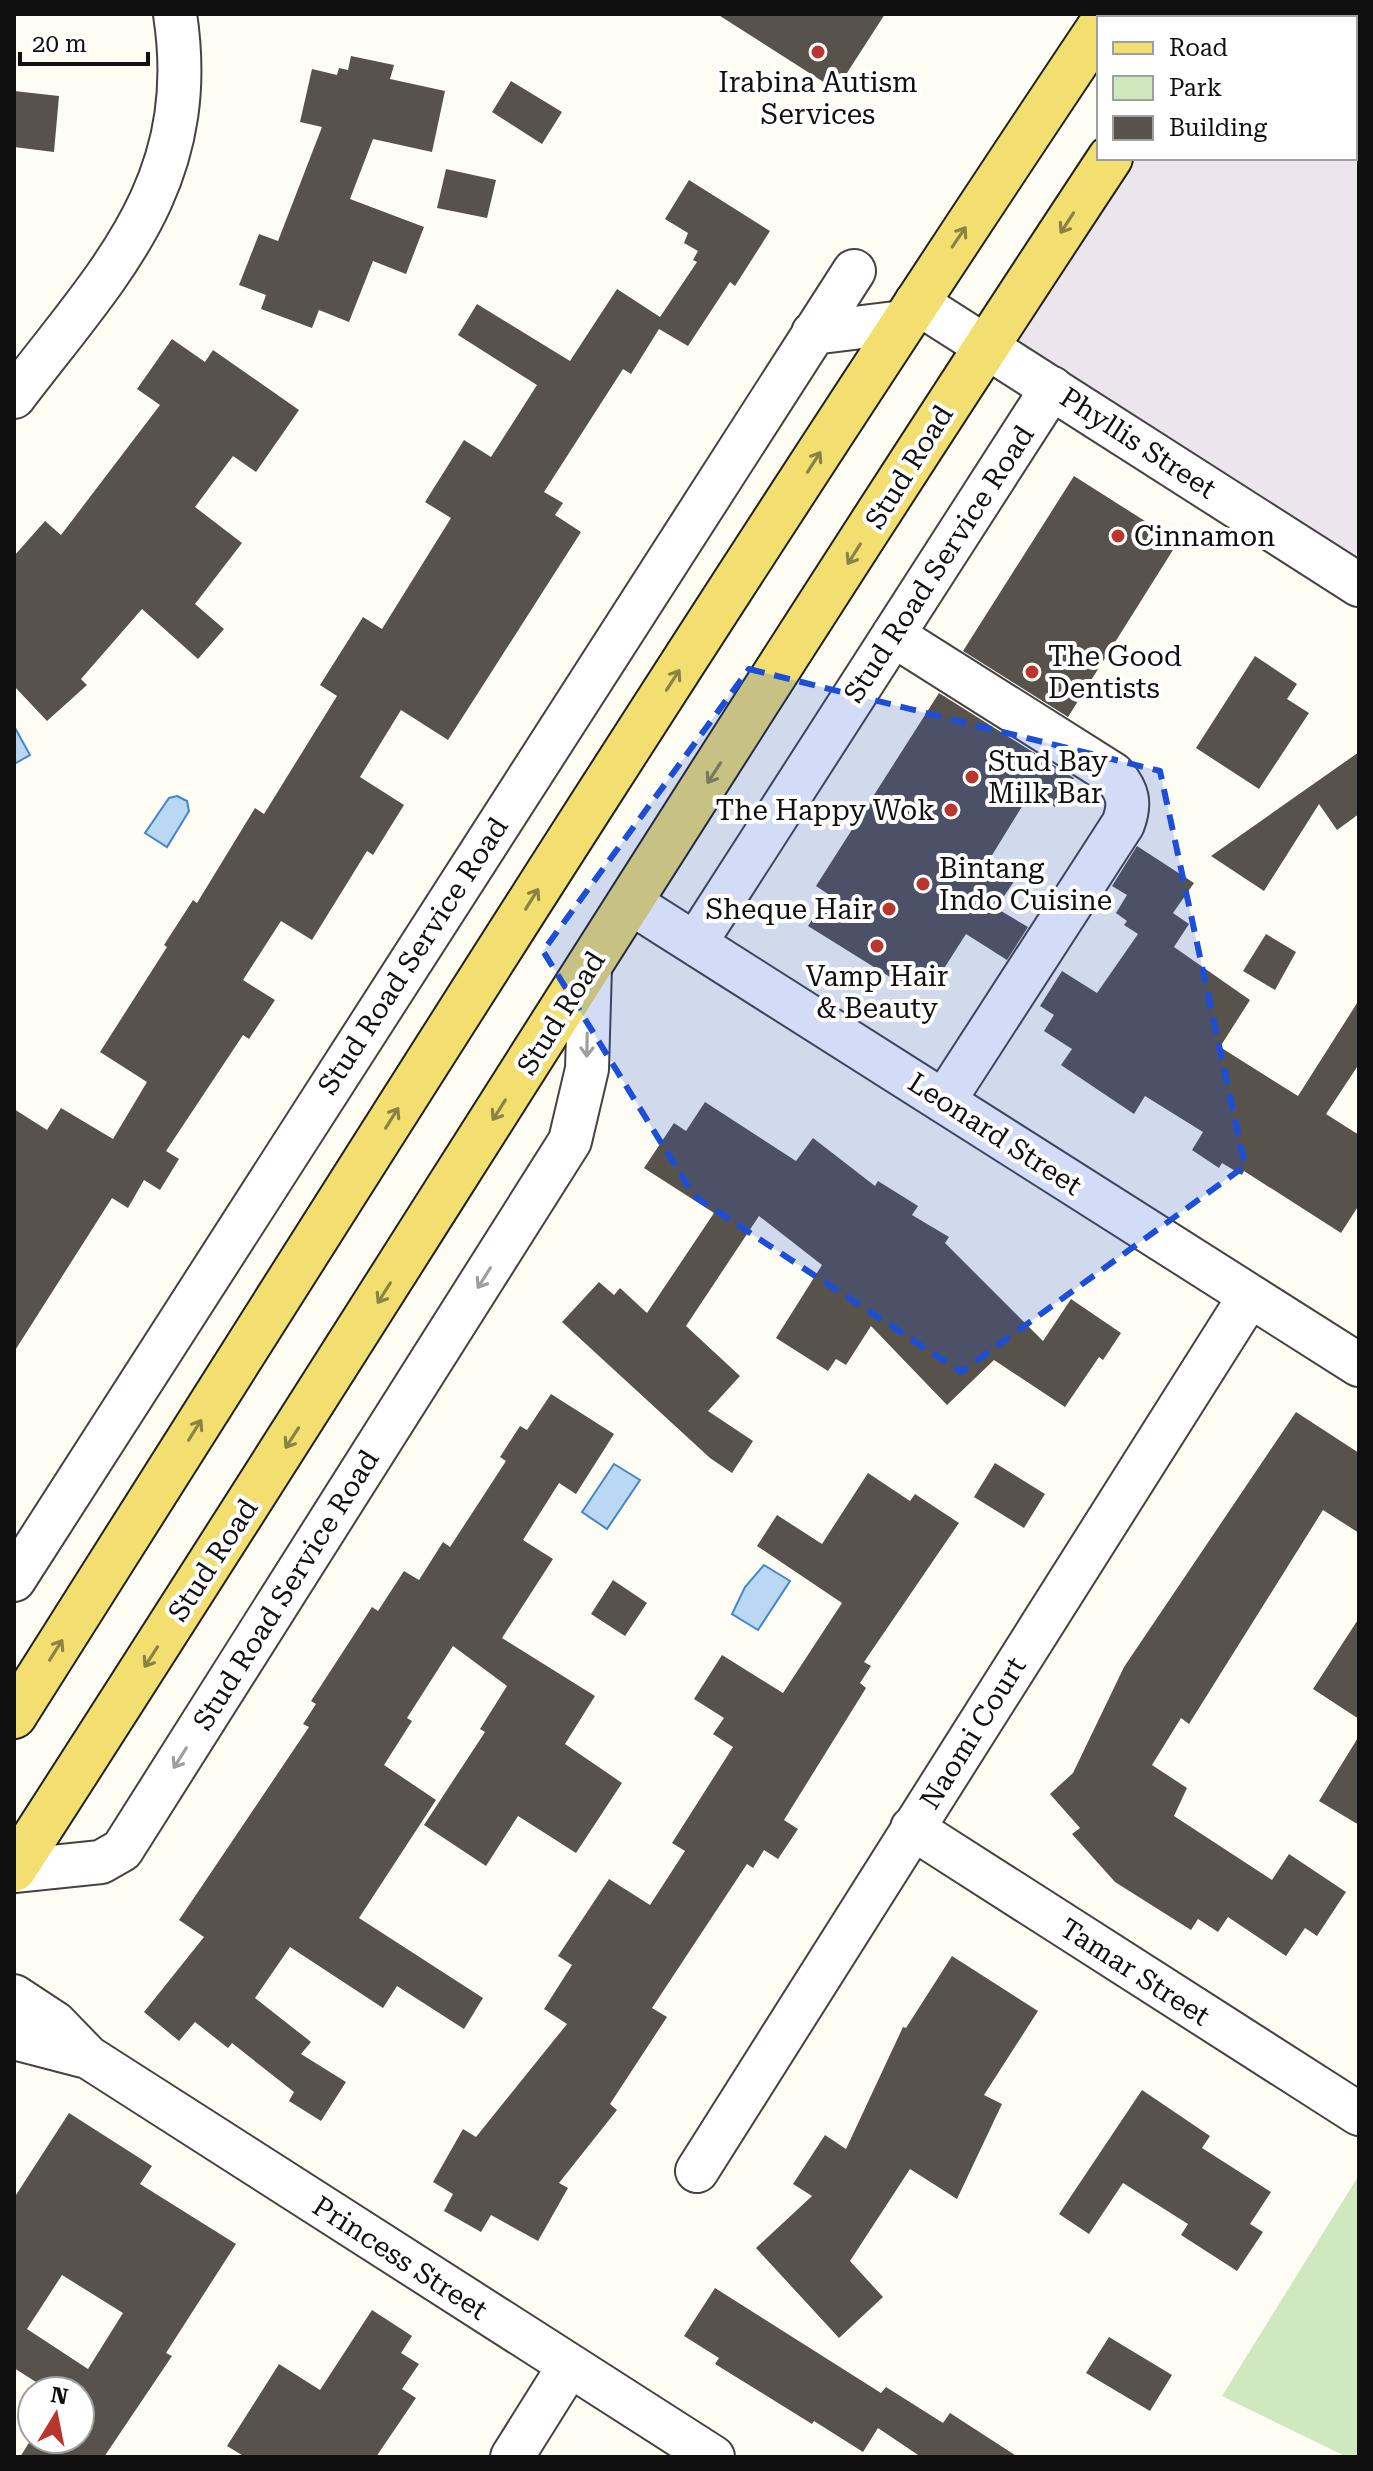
<svg xmlns="http://www.w3.org/2000/svg" width="1373" height="2471" font-family="'Roboto Serif',serif">
  <rect width="100%" height="100%" fill="#fefdf3"/>
  <path fill="#ede5ee" d="M1204,14H1359V585L986,346L1109,158H1355V18H1201Z"/>
  <path fill="#cfe8bd" d="M1359,2175V2457H1347L1222,2396Z"/>
  <path fill="#bad8f3" stroke="#4486c7" stroke-width="2" d="M14,726L30,755L14,764Z
    M177,796L187,801L189,811L167,847L145,833L169,798Z
    M614,1464L640,1480L607,1529L582,1512Z
    M764,1565L790,1581L758,1630L732,1614L745,1587Z"/>
  <path fill="#58524c" fill-rule="evenodd" d="M717,14H885L836,90Z
    M351,56L394,65L390,79L445,91L432,152L373,139L350,199L424,227L406,274L373,261L349,322L319,310L312,328L261,309L266,295L239,285L259,234L278,241L322,127L300,122L312,69L337,75L339,68L348,70Z
    M511,81L562,112L542,144L492,112Z
    M14,91L59,96L54,152L14,147Z
    M446,169L496,180L487,218L437,208Z
    M689,180L770,231L735,286L730,282L688,346L659,329L631,374L623,369L544,492L563,503L555,515L581,532L448,740L401,710L360,777L404,805L373,855L367,851L312,940L281,921L243,980L275,1000L249,1039L243,1035L166,1151L179,1159L160,1190L144,1180L128,1208L112,1198L14,1352V1109L47,1130L61,1108L113,1139L147,1082L100,1052L167,947L164,945L193,900L197,903L255,808L264,814L337,696L320,685L363,617L382,629L451,518L425,502L464,440L491,457L537,385L458,335L477,304L570,361L617,289L660,317L697,262L693,260L698,251L684,243L688,233L665,219Z
    M172,339L205,362L213,350L299,410L256,472L233,456L195,507L242,543L195,604L224,629L198,659L142,609L81,679L87,685L47,721L14,686V556L45,521L61,535L160,405L137,389Z
    M1074,476L1178,542L1068,717L963,651Z
    M1255,656L1297,684L1287,699L1309,713L1259,789L1196,748Z
    M939,693L1074,778L1055,807L1031,792L989,860L1017,877L996,908L1028,927L1007,960L966,934L936,981L917,970L906,987L808,926L828,894L816,886Z
    M1359,752V814L1337,830L1319,804L1264,891L1211,856Z
    M1137,846L1194,883L1173,913L1189,924L1174,947L1250,1000L1220,1047L1298,1096L1359,1000V1064L1326,1114L1359,1135V1205L1341,1233L1244,1171L1242,1175L1222,1163L1219,1168L1192,1150L1203,1132L1145,1096L1134,1114L1061,1065L1072,1049L1044,1031L1054,1015L1040,1006L1062,971L1097,993L1138,934L1124,925L1127,921L1116,913L1127,895L1112,886Z
    M1266,934L1296,952L1275,990L1243,971Z
    M705,1102L796,1161L813,1138L875,1186L878,1181L918,1206L912,1215L949,1237L945,1243L1043,1341L1071,1299L1121,1333L1103,1360L1099,1357L1065,1407L994,1360L947,1405L871,1326L846,1365L836,1359L828,1371L776,1338L822,1265L759,1216L686,1326L740,1376L708,1411L753,1441L732,1473L710,1458L562,1322L599,1282L614,1295L620,1288L647,1313L714,1213L644,1168L674,1123L686,1131Z
    M551,1394L614,1434L576,1494L559,1483L523,1540L553,1559L502,1638L595,1696L565,1744L622,1783L576,1853L518,1816L486,1866L424,1825L485,1732L480,1729L507,1686L453,1646L407,1718L412,1721L384,1765L436,1800L359,1918L483,1998L464,2029L397,1986L383,2008L290,1947L255,1998L311,2042L301,2054L346,2082L321,2121L289,2101L294,2092L232,2043L228,2048L195,2022L179,2041L144,2012L204,1937L179,1920L309,1727L303,1724L316,1704L311,1701L372,1607L378,1611L404,1571L419,1580L443,1542L450,1547L506,1461L500,1457L520,1426L527,1430Z
    M1296,1412L1359,1453V1533L1323,1510L1189,1724L1181,1718L1152,1765L1187,1788L1174,1816L1272,1880L1289,1854L1346,1892L1317,1936L1305,1928L1286,1956L1228,1917L1218,1932L1198,1919L1191,1930L1115,1882L1072,1834L1080,1828L1050,1794L1073,1773L1124,1667Z
    M995,1463L1045,1494L1024,1528L974,1497Z
    M868,1473L910,1501L915,1494L959,1523L864,1662L871,1666L860,1683L866,1688L784,1820L798,1829L778,1859L764,1850L753,1868L747,1864L652,2008L667,2017L610,2104L617,2110L559,2183L568,2188L538,2241L491,2215L481,2232L444,2211L453,2194L433,2182L463,2129L476,2137L567,2024L544,2009L572,1965L558,1956L609,1879L650,1905L685,1851L672,1843L733,1747L713,1734L724,1718L694,1699L722,1655L783,1693L842,1603L757,1546L777,1515L822,1544Z
    M613,1580L647,1603L625,1636L591,1614Z
    M1359,1618V1719L1313,1689Z
    M1359,1736V1825L1319,1801Z
    M952,1956L1038,2011L984,2095L1002,2104L957,2199L910,2169L850,2261L883,2297L839,2338L756,2248L812,2196L793,2184L825,2135L846,2149L903,2027L906,2028Z
    M1142,2090L1210,2136L1202,2148L1271,2192L1250,2224L1263,2232L1237,2271L1181,2235L1188,2224L1123,2183L1089,2234L1059,2214Z
    M69,2113L152,2166L140,2184L236,2244L166,2353L172,2356L104,2457H20L32,2438L80,2439V2391H50L14,2368V2198ZM62,2275L123,2313L88,2369L27,2329Z
    M715,2288L881,2393L886,2387L943,2423L950,2413L1018,2457H921L878,2428L863,2452L814,2421L812,2424L715,2364L719,2358L684,2336Z
    M372,2310L412,2336L401,2353L419,2364L402,2389L416,2398L376,2457H245L227,2446L279,2364L320,2390Z
    M1109,2337L1172,2375L1150,2411L1086,2373Z"/>
  <g fill="none" stroke-linecap="round" stroke-linejoin="round">
    <g stroke="#434343" stroke-width="46">
      <path id="minor" d="M916,302L1359,585
        M813,333L903,322
        M14,397C109,272 201,184 175,14
        M893,635L1113,774C1128,791 1131,803 1123,824L944,1101
        M631,903L1359,1365
        M696,942L1052,388
        M14,1580L854,271
        M912,1828L1359,2114
        M14,1871L101,1862L122,1850L570,1141L587,1069L590,967
        M14,1996L55,2023L88,2057L713,2457
        M14,2038L83,2056
        M697,2171L1249,1297
        M512,2457L569,2366"/>
    </g>
    <g stroke="#212121" stroke-width="48">
      <path id="major" d="M1201,18L1204,14
        M14,1716C371,1151 727,584 1099,28
        M14,1869C381,1300 737,723 1110,158"/>
    </g>
    <use href="#minor" stroke="#fff" stroke-width="42"/>
    <use href="#major" stroke="#f2df70" stroke-width="44"/>
  </g>
  <defs><path id="oneway-shaft" d="M-6 0H5M1.5-3L5.5 0L1.5 3" fill="none" stroke-width="1.6" stroke-linecap="round" stroke-linejoin="round" transform="scale(2)"/></defs>
  <g stroke="#8c8245">
    <use href="#oneway-shaft" transform="translate(1067 223) rotate(123)"/>
    <use href="#oneway-shaft" transform="translate(959 237) rotate(-56)"/>
    <use href="#oneway-shaft" transform="translate(814 462) rotate(-57)"/>
    <use href="#oneway-shaft" transform="translate(854 554) rotate(122)"/>
    <use href="#oneway-shaft" transform="translate(673 680) rotate(-57)"/>
    <use href="#oneway-shaft" transform="translate(714 773) rotate(123)"/>
    <use href="#oneway-shaft" transform="translate(532 899) rotate(-58)"/>
    <use href="#oneway-shaft" transform="translate(499 1110) rotate(122)"/>
    <use href="#oneway-shaft" transform="translate(392 1118) rotate(-58)"/>
    <use href="#oneway-shaft" transform="translate(384 1293) rotate(122)"/>
    <use href="#oneway-shaft" transform="translate(195 1430) rotate(-58)"/>
    <use href="#oneway-shaft" transform="translate(292 1438) rotate(123)"/>
    <use href="#oneway-shaft" transform="translate(56 1650) rotate(-58)"/>
    <use href="#oneway-shaft" transform="translate(151 1657) rotate(123)"/>
  </g>
  <g stroke="#9f9f9f">
    <use href="#oneway-shaft" transform="translate(587 1045) rotate(91)"/>
    <use href="#oneway-shaft" transform="translate(484 1278) rotate(122)"/>
    <use href="#oneway-shaft" transform="translate(180 1758) rotate(122)"/>
  </g>
  <path fill="#1d4ed8" fill-opacity="0.2" stroke="#1d4ed8" stroke-width="6" stroke-dasharray="16 10" stroke-linejoin="round" d="M749,669L1160,771L1245,1166L961,1372L694,1196L543,951Z"/>
  <g fill="#ba352d" stroke="#fff" stroke-width="3">
    <circle cx="818" cy="52" r="8"/>
    <circle cx="1118" cy="536" r="8"/>
    <circle cx="1032" cy="672" r="8"/>
    <circle cx="972" cy="777" r="8"/>
    <circle cx="951" cy="810" r="8"/>
    <circle cx="923" cy="884" r="8"/>
    <circle cx="889" cy="909" r="8"/>
    <circle cx="877" cy="946" r="8"/>
  </g>
  <g text-anchor="middle" dominant-baseline="central" stroke-width="8" stroke-linejoin="round" paint-order="stroke">
    <g font-size="28" fill="#101010" stroke="#fff" text-anchor="start">
      <text x="818" y="82" text-anchor="middle">Irabina Autism<tspan x="818" dy="32">Services</tspan></text>
      <text x="1134" y="536">Cinnamon</text>
      <text x="1048" y="656">The Good<tspan x="1048" dy="32">Dentists</tspan></text>
      <text x="988" y="761">Stud Bay<tspan x="988" dy="32">Milk Bar</tspan></text>
      <text x="935" y="810" text-anchor="end">The Happy Wok</text>
      <text x="939" y="868">Bintang<tspan x="939" dy="32">Indo Cuisine</tspan></text>
      <text x="873" y="909" text-anchor="end">Sheque Hair</text>
      <text x="877" y="976" text-anchor="middle">Vamp Hair<tspan x="877" dy="32">&amp; Beauty</tspan></text>
    </g>
    <g font-size="28" fill="#101010" stroke="#fff">
      <text transform="translate(1138 443) rotate(33)">Phyllis Street</text>
      <text transform="translate(909 467) rotate(-58)">Stud Road</text>
      <text transform="translate(939 564) rotate(-57)">Stud Road Service Road</text>
      <text transform="translate(413 956) rotate(-57)">Stud Road Service Road</text>
      <text transform="translate(561 1013) rotate(-58)">Stud Road</text>
      <text transform="translate(995 1134) rotate(33)">Leonard Street</text>
      <text transform="translate(213 1560) rotate(-57)">Stud Road</text>
      <text transform="translate(286 1590) rotate(-58)">Stud Road Service Road</text>
      <text transform="translate(973 1733) rotate(-58)">Naomi Court</text>
      <text transform="translate(1135 1972) rotate(33)">Tamar Street</text>
      <text transform="translate(400 2258) rotate(33)">Princess Street</text>
    </g>
  </g>
  <rect width="1373" height="2471" fill="none" stroke="#101010" stroke-width="32"/>
  <rect x="1097" y="16" width="260" height="144" fill="#ffffff" stroke="#9f9f9f" stroke-width="2"/>
  <rect x="1113" y="42" width="40" height="12" fill="#f2df70" stroke="#9f9f9f" stroke-width="2"/>
  <text x="1169" y="56" font-size="24" fill="#101010">Road</text>
  <rect x="1113" y="76" width="40" height="24" fill="#cfe8bd" stroke="#9f9f9f" stroke-width="2"/>
  <text x="1169" y="96" font-size="24" fill="#101010">Park</text>
  <rect x="1113" y="116" width="40" height="24" fill="#58524c" stroke="#9f9f9f" stroke-width="2"/>
  <text x="1169" y="136" font-size="24" fill="#101010">Building</text>
  <g transform="translate(56 2415) rotate(10)"><circle r="38" fill="#ffffff" stroke="#9f9f9f" stroke-width="2"/>
  <path d="M0-6L14 30L0 20L-14 30Z" fill="#ba352d"/>
  <text y="-12" font-size="22" font-weight="bold" text-anchor="middle" fill="#101010">N</text>
  </g>
  <path d="M20 52v12h128v-12" fill="none" stroke="#101010" stroke-width="4"/>
  <text x="32" y="52" font-size="24" fill="#101010" stroke="#ffffff" stroke-width="6" paint-order="stroke">20 m</text>
</svg>
